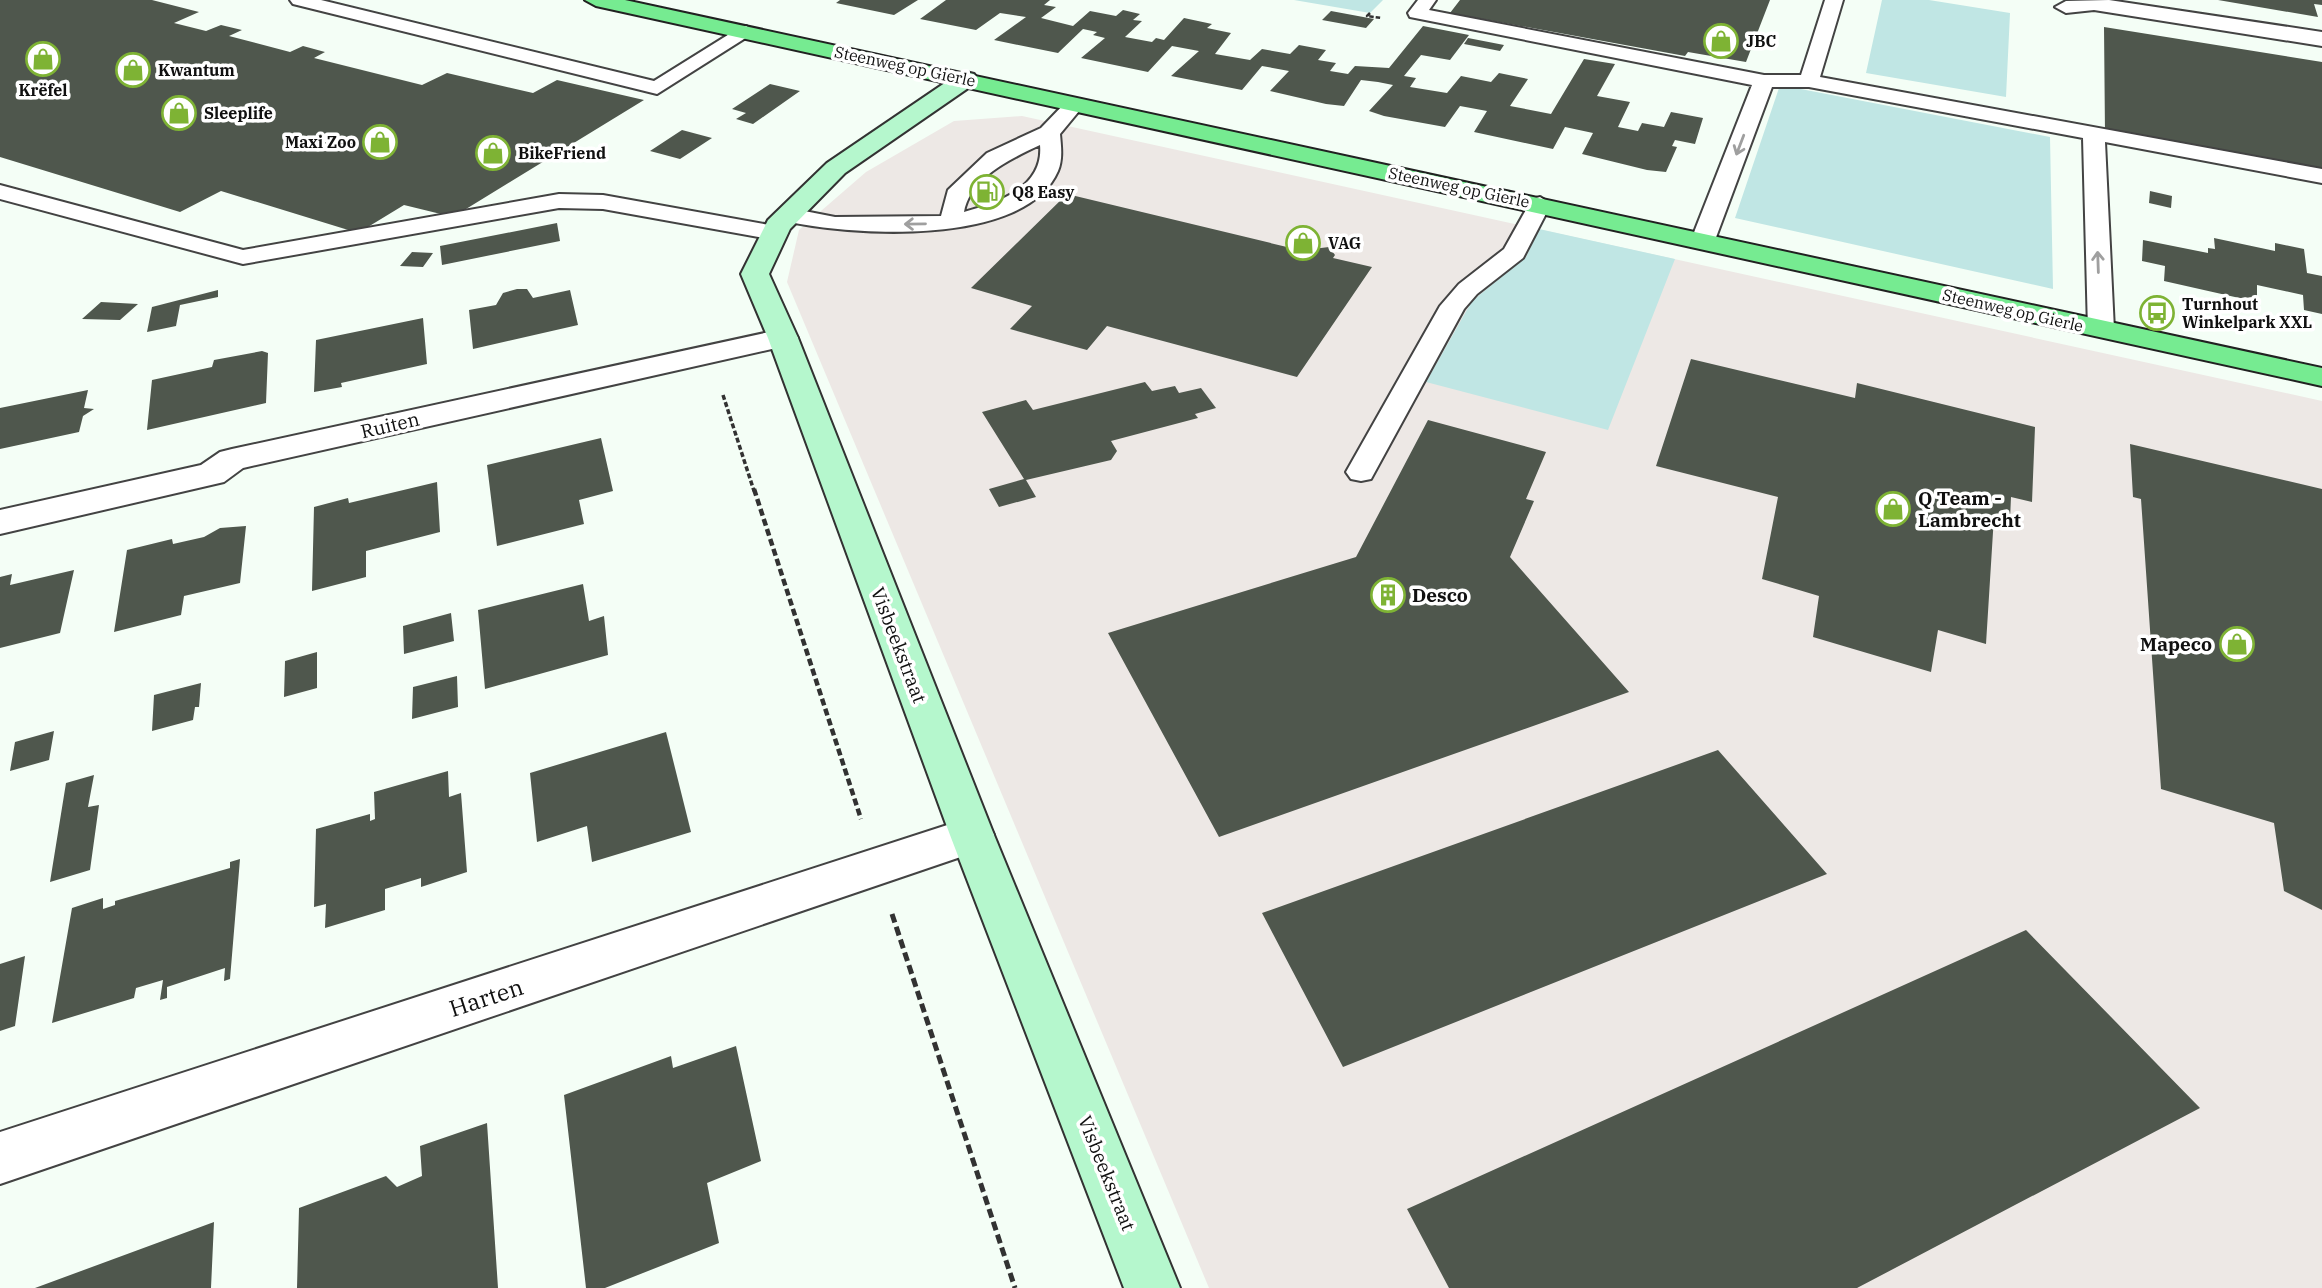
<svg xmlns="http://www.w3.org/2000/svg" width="2322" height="1288" font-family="'IBM Plex Serif',serif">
  <rect width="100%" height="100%" fill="#f4fef6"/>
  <path fill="#ede8e5" d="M1022,116L2322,401V1288H1209L787,282L799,230L866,172L954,121Z"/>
  <path fill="#c0e6e4" d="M1294,0H1383L1370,13Z
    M1882,0H1929L2010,13L2006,97L1866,73Z
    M1780,85L2050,137L2053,289L1735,218Z
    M1539,229L1675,259L1608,430L1426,382L1472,301L1526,257Z"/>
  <path fill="#4f574d" d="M0,0H152L199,12L174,23L206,31L221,25L242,30L229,36L290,52L303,46L325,52L314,58L422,85L447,73L533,93L557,80L644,100L453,217L404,205L358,233L221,191L180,212L0,157Z
    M840,0H918L894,15L836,3Z
    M946,0H1050L1044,5L1056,7L1041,18L1073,26L1090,11L1116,16L1123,10L1140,14L1133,20L1142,21L1125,37L1152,42L1156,38L1164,40L1184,18L1212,24L1207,28L1231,33L1215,54L1250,60L1262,49L1290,54L1299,45L1326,50L1318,60L1336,63L1330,71L1348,74L1355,66L1389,68L1423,26L1469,35L1450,60L1421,55L1404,76L1416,78L1410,87L1447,93L1461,76L1491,82L1499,73L1528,79L1510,106L1551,114L1584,59L1615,64L1597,96L1630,102L1618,127L1638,131L1642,123L1664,127L1671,112L1703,118L1695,144L1675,140L1672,146L1677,147L1666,172L1647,170L1582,154L1593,133L1565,127L1553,149L1474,132L1487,111L1460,106L1445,127L1384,116L1369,111L1393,85L1378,82L1361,80L1344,106L1326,104L1270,91L1289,71L1262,66L1242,90L1171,76L1199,51L1172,46L1148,72L1081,58L1105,38L1093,35L1097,32L1083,29L1058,53L994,40L1026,17L1000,13L976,30L920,19Z
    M1460,0H1770L1746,62L1688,52L1685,56L1450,13Z
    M2218,0H2322V5L2314,4L2318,17Z
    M1331,11L1374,19L1366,28L1322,20Z
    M2104,27L2322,62V170L2105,134Z
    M1468,38L1504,45L1500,51L1464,44Z
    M770,84L800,91L753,124L736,119L746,113L732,109Z
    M682,130L712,138L680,159L650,151Z
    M2150,191L2172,196L2171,208L2149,203Z
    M1067,194L1312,253L1313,249L1329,247L1335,255L1333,258L1372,267L1297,377L1107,326L1087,350L1010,329L1032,306L971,288Z
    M557,223L560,241L442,265L440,246Z
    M2214,238L2275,251V243L2304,249L2307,273L2322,276V314L2304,310L2303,295L2257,285V302L2164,281L2165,266L2142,261L2143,240L2208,253V248L2215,249Z
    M412,252L433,253L423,267L400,266Z
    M517,289H527L533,298L570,290L578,325L473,349L469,310L496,305L503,293Z
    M218,290V297L180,305L176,326L147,332L152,307Z
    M101,302L138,304L120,320L82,319Z
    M423,318L427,364L341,383L342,387L314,392L316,340Z
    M262,351L268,353L266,403L147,430L152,380L212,367L214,360Z
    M1691,359L1855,398L1857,383L2035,427L2032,502L2011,497L2010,520L1994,516L1986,644L1938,630L1931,672L1813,637L1819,596L1762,579L1778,497L1656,466Z
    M1145,382L1152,391L1175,386L1179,393L1201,388L1216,408L1195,414L1198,418L1111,441L1117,451L1111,460L1026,480L1036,497L999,507L989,489L1024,479L982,412L1026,400L1033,410Z
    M88,390L84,408L94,409L83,416L79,432L0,449V408Z
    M1428,420L1546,452L1526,499L1534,501L1510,557L1629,692L1219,837L1108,633L1356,557Z
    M601,438L613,491L579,500L584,524L497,546L487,465Z
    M2130,444L2322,489V910L2284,891L2274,823L2161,789L2141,499L2133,497Z
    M437,482L440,532L366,551V577L312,591L314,507L348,498L349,503Z
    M246,526L240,583L184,596L181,615L114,632L127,550L172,539L173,544L204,537L220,528Z
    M74,570L60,633L0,648V577L12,574L10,585Z
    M583,584L589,621L604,616L608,655L485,689L478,610Z
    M451,613L454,641L404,654L403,626Z
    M317,652V688L284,697L285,661Z
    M457,676L458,707L412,719L413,687Z
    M201,683L199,707H195L193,720L152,731L154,695Z
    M54,731L49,760L10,771L15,742Z
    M666,732L691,832L592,862L587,826L537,842L530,773Z
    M1718,750L1827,874L1343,1067L1262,913Z
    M448,771L449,797L461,793L467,872L421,887V878L385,889V910L325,928L326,904L314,907L316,829L370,814V821L375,819L374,792Z
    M94,775L88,807L99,805L90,870L50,882L66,783Z
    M240,859L230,979L224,981L225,968L167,987V998L160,1000L163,980L136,988L134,998L52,1023L72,908L103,898V909L115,905V901L230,868V862Z
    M2026,930L2200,1108L1857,1288H1449L1407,1209Z
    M25,956L15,1026L0,1031V964Z
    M736,1046L761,1161L707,1183L719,1243L605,1288H586L564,1095L671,1056L673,1068Z
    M487,1123L498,1288H297L299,1208L386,1176L397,1187L422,1176L420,1146Z
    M214,1222L211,1288H35Z"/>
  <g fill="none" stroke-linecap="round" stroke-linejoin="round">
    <g stroke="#434343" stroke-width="4">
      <path id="lane" d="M290,0H321L654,81L739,28L746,26L755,32L657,94L293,4Z
        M1418,0H1436L1429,10L1764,75H1801L1825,0H1843L1820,77L2322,169V183L2105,142L2114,330L2110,335H2092L2088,330L2083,138L1809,87H1772L1715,240L1711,245H1695L1691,240L1752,85L1410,17L1408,13Z
        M1074,99L1084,105L1060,134C1061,146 1063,159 1058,171C1025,248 847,236 781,220L777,215L781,210L789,208L835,217L941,216L948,190L987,153L1041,128L1067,101ZM1040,145C1044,188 997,203 964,212C970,178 1010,159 1040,145Z
        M0,185L243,250L559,194L603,195L775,226L783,228L787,233L783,238L775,240L603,209L559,208L243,264L0,199Z
        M1540,197L1551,204L1523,258L1477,294L1464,309L1371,479L1361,481L1351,479L1346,472L1440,306L1459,284L1504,249L1532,199Z"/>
    </g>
    <g stroke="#434343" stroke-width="4">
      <path id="street" d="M2109,0L2322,32V46L2094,10L2066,13L2055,7L2066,1Z
        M783,329L794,332L798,338L794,344L243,468L224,482L0,534V510L201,465L220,452L232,449Z
        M972,817L987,822L994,835L987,848L0,1184V1132Z"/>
    </g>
    <g stroke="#323232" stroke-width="4">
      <path id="secondary" d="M966,72L974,74L978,79L974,84L845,173L790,229L769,274L798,338L994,835L1180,1288H1124L950,835L768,338L741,274L768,220L827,163L958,74Z"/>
    </g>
    <g stroke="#212121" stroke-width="4">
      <path id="primary" d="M585,0H625L2322,368V386L596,6Z"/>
    </g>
    <path stroke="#323232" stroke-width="2.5" stroke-dasharray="4.5 2" stroke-linecap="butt" d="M1370,13L1367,16L1382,18"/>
    <path stroke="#323232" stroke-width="3.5" stroke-dasharray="5 2.5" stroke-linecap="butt" d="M723,395L754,491"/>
    <path stroke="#323232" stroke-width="4.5" stroke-dasharray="7 3.5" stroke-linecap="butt" d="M754,489L861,819"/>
    <path stroke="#323232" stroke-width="5" stroke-dasharray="9 4.5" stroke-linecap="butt" d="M892,914L1015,1288"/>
    <use href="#lane" fill="#fff" fill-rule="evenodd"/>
    <use href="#street" fill="#fff" fill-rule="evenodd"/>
    <use href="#secondary" fill="#b5f7cd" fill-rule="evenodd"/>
    <use href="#primary" fill="#76eb91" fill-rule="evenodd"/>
  </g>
  <defs><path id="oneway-shaft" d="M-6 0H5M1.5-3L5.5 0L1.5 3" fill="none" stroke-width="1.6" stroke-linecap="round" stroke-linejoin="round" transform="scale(1.75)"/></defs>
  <g stroke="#9f9f9f">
    <use href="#oneway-shaft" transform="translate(1740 145) rotate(111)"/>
    <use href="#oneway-shaft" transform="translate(915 224) rotate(179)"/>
    <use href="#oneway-shaft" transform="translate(2098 262) rotate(-92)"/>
  </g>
  <defs>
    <g id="shop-ring" transform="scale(1.75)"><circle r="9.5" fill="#fff" stroke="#7eb334" stroke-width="1.5"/><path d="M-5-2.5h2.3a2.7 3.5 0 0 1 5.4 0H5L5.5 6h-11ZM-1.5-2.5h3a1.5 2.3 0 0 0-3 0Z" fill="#7eb334"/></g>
    <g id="fuel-ring" transform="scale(1.75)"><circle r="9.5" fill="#fff" stroke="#7eb334" stroke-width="1.5"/><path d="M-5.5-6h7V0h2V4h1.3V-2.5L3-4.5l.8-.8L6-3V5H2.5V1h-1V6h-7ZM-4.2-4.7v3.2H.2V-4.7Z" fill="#7eb334"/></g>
    <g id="bus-ring" transform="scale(1.75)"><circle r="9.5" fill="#fff" stroke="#7eb334" stroke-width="1.5"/><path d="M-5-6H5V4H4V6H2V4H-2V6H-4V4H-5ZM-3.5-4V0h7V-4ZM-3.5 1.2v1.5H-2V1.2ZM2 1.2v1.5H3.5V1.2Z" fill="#7eb334"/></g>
    <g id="building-ring" transform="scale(1.75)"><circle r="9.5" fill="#fff" stroke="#7eb334" stroke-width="1.5"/><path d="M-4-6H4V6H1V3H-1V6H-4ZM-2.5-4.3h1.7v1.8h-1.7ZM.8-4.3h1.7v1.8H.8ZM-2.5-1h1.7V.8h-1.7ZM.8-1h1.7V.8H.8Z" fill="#7eb334"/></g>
  </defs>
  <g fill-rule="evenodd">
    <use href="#shop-ring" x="1721" y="41"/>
    <use href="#shop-ring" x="43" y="59"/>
    <use href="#shop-ring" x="133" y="70"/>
    <use href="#shop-ring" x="179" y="113"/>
    <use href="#shop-ring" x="380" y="142"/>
    <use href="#shop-ring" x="493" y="153"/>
    <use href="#fuel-ring" x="987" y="192"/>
    <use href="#shop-ring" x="1303" y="243"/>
    <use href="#bus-ring" x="2157" y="313"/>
    <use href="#shop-ring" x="1893" y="509"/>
    <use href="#building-ring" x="1388" y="595"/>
    <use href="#shop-ring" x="2237" y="644"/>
  </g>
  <g text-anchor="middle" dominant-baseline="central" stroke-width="7" stroke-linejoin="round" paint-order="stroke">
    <g font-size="16" font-weight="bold" fill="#101010" stroke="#fff" text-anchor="start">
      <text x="1746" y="41">JBC</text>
      <text x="158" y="70">Kwantum</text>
      <text x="43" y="90" text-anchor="middle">Krëfel</text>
      <text x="204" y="113">Sleeplife</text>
      <text x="356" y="142" text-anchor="end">Maxi Zoo</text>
      <text x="518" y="153">BikeFriend</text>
      <text x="1012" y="192">Q8 Easy</text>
      <text x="1328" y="243">VAG</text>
      <text x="2182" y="304">Turnhout<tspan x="2182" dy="18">Winkelpark XXL</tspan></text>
    </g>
    <g font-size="16" fill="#101010" stroke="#fff">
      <text transform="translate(905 66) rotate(12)">Steenweg op Gierle</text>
      <text transform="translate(1459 187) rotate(12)">Steenweg op Gierle</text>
      <text transform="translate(2013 310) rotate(13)">Steenweg op Gierle</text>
    </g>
    <g font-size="19" fill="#101010" stroke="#fff">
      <text transform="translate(390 425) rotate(-13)">Ruiten</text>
      <text transform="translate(899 645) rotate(69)">Visbeekstraat</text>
      <text transform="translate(1107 1173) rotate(68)">Visbeekstraat</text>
    </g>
    <g font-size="19" font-weight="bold" fill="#101010" stroke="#fff" text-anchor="start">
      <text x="1918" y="498">Q Team -<tspan x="1918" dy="22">Lambrecht</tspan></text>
      <text x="1412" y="595">Desco</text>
      <text x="2212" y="644" text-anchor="end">Mapeco</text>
    </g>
    <g font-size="23" fill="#101010" stroke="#fff">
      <text transform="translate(486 997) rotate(-18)">Harten</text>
    </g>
  </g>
</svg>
